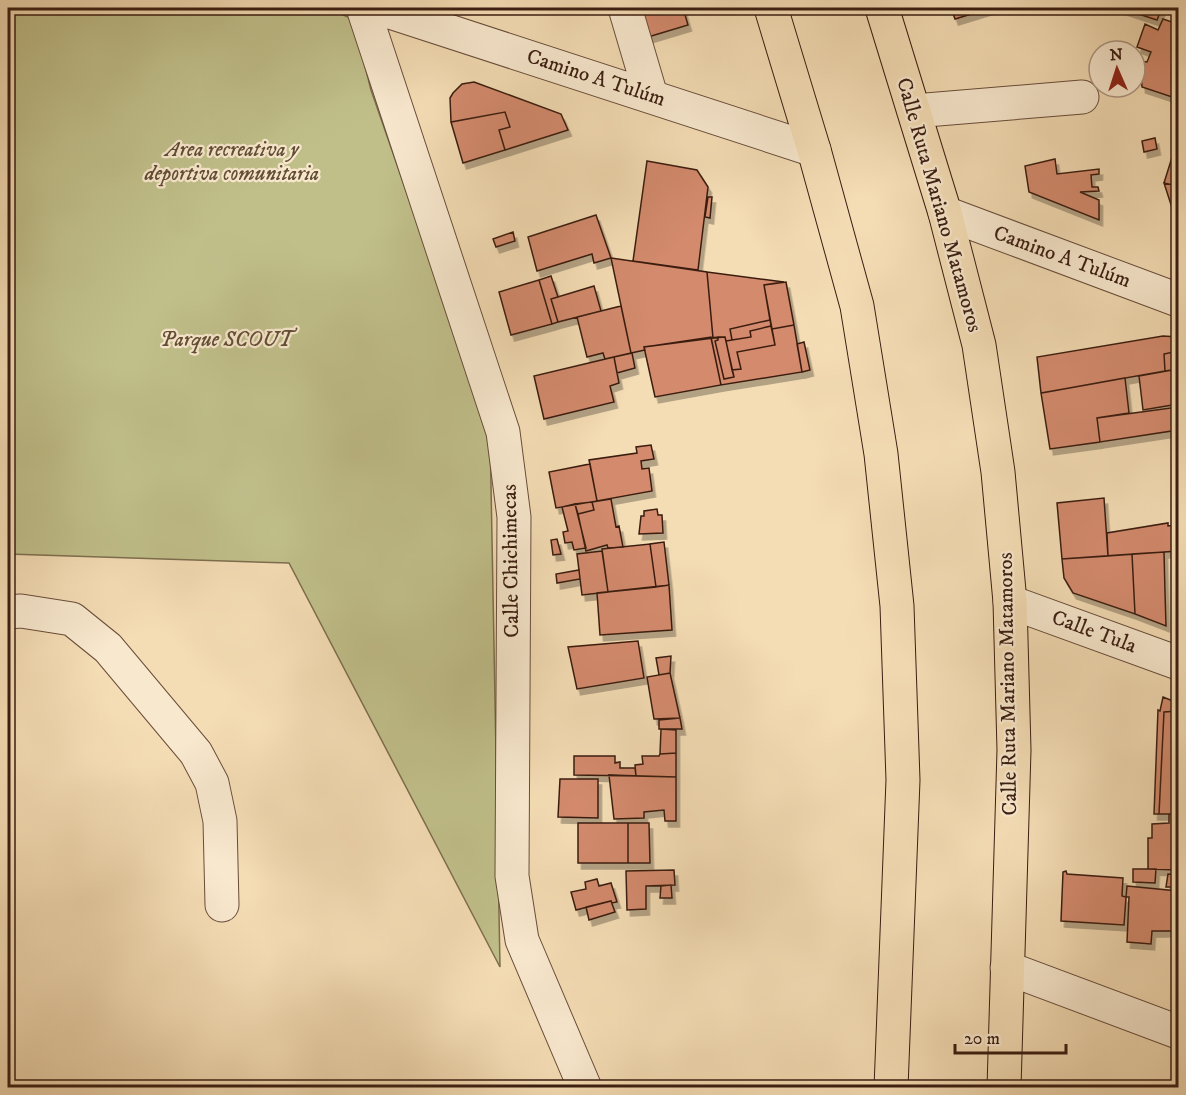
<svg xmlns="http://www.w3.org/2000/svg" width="1186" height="1095" font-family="'IM FELL DW Pica',serif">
  <defs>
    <filter id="shadow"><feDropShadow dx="3.5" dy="6" stdDeviation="0" flood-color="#0004"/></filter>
  </defs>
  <rect width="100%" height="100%" fill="#f4dcb4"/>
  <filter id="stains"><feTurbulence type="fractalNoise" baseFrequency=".00333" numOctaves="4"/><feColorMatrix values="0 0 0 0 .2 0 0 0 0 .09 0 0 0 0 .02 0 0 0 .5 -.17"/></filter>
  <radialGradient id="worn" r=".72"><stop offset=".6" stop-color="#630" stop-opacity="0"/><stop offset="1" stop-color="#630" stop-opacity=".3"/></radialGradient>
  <path fill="#c0bf8a" stroke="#7d6e4e" stroke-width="1.5" d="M8,8H326L353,19L371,90L490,432L500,967L289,563L8,554Z"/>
  <path fill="#d38a6d" stroke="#3a1d11" stroke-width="1.5" filter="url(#shadow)" d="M639,8H683L688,25L648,37Z
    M951,8H991L955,19Z
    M1120,8H1162L1157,20Z
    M1163,19L1178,24V99L1142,87L1140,61L1147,62L1151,52L1137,47L1145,24L1158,30Z
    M474,82L561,114L568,130L505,150L499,130L510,127L505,112L451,122L450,98L453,93L462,84Z
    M505,112L510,127L499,130L505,150L463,163L451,122Z
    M1155,138L1157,149L1144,152L1142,141Z
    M1178,138V186L1164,183Z
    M1055,159L1057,174L1099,169V174L1091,175L1092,187H1098L1099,191L1080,192L1099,200V220L1029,192L1025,166Z
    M647,161L697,170L708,187L698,270L633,261Z
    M1164,183L1178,186V218L1175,217Z
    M708,197H712L710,218L705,217Z
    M596,215L611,258L594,263L592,254L537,271L528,237Z
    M513,232L515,241L496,247L493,239Z
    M611,258L707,272L713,338L644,347L645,350L631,353Z
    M707,272L784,282L764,285L770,320L730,329L732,340L726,341L725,337L713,338Z
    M551,276L558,297L551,299L558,322L552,324L539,280Z
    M539,280L552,324L511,335L499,292Z
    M786,282L794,325L772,329L764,285Z
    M594,286L601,311L558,322L551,299Z
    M621,306L631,353L605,359L603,353L587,357L577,317Z
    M770,320L771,326L750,331L751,337L732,340L730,329Z
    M794,325L802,372L721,385L711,338L718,337V340L715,341L724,379L734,377L732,370L741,369L737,352L775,345L772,329Z
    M771,326L775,345L737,352L741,369L732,370L726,341L751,337L750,331Z
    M1163,336L1178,337V351L1164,354L1165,371L1041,393L1037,357Z
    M711,337L721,385L655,397L644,347Z
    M718,337H725L734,377L724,379L715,341L718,340Z
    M804,342L810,370L802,372L797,344Z
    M1178,351V369L1165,371L1164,354Z
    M632,353L635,368L617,373L614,357Z
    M614,357L619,383L610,386L614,402L544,419L534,376Z
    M1178,369V404L1143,410L1139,376Z
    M1125,378L1129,413L1097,418L1100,442L1050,449L1041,393Z
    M1178,407V430L1100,442L1097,418Z
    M651,445L654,459L641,461L642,469L649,468L652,491L597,501L589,460L637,453L636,447Z
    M590,464L597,501L556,508L549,472Z
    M1104,498L1108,556L1062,559L1057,503Z
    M611,499L616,527L619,526L623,547L608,548L607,545L586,551L578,514L594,510L592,502Z
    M592,502L594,510L578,514L575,504Z
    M575,504L586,548L574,550L572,542L565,543L563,532L568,531L562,507Z
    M657,509L658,515H662L663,533L639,534L641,516H644V511Z
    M1168,523V526L1177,525L1178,551L1108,556L1107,533Z
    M557,539L561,554L553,555L551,540Z
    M664,542L669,585L656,587L650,544Z
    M650,544L656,587L608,592L602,549Z
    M602,551L608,592L582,595L577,554Z
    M1164,552L1165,592L1166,626L1135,614L1132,554Z
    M1132,554L1135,614L1073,593L1064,578L1062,559Z
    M579,570L580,579L557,583L556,574Z
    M669,585L672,630L600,635L597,593Z
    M638,641L644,678L577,689L568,647Z
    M671,656L670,673L659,675L656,658Z
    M670,673L680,718L654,719L647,677Z
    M1163,697L1178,703V711L1164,712L1159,814H1154L1158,710L1160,711Z
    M1178,711V814H1159L1164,712Z
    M680,718L682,729H659V720Z
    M661,729L676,730V753L660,754Z
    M676,753V777L636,776L635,765L643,764L642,756H659L660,754Z
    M574,756H615V763L620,762V768H635L636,776L574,775Z
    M609,775L676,777V821H665L664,810L644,812V818L614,819Z
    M560,779H598V818L558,817Z
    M1169,814H1176V824H1178V870L1148,869V838H1152V824L1169,823Z
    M578,823H628V863H578Z
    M628,823H649L650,863H628Z
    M1133,869H1156L1155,883L1133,882Z
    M674,870L675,885L646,886V909L627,910L626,871Z
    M1066,871L1067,874L1123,878L1122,896L1126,897L1124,925L1061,921L1063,872Z
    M1168,874L1178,875V887H1166Z
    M597,879L599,886L611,883L617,902L612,903L611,901L576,910L571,892L586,889L585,882Z
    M671,885L672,898H660L661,886Z
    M1127,886L1178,891V931H1152L1151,944L1127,942L1129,897H1126Z
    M611,901L615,912L589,920L586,907Z"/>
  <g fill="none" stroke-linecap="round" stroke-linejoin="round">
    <g stroke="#684d3a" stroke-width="35">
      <path id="minor" d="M363,8L503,432L514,517L512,876L522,940L585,1088
        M378,8L814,150
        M625,8L651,96
        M914,111L1082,97
        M945,213L1178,300
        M1010,602L1178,663
        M8,612L21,611L72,619L108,648L196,753L212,783L220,821L222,905
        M1007,968L1178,1032"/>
    </g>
    <g stroke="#3a1d11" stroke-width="35">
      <path id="major" d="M771,8L814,150L857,306L881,454L897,606L903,780L891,1088
        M882,8L945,213L979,345L998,472L1010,602L1014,750L1004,1088"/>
    </g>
    <use href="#minor" stroke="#f8e8ce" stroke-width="33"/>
    <use href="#major" stroke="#f4dcb4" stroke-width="33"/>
  </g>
  <g text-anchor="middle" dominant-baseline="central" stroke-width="4.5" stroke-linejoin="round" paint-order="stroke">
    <g font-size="21" fill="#3a1d11" stroke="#f8e8ce">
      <text transform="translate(596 78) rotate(18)">Camino A Tulúm</text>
      <text transform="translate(939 205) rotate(74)">Calle Ruta Mariano Matamoros</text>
      <text transform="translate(1062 257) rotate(20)">Camino A Tulúm</text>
      <text transform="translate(511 561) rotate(-91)">Calle Chichimecas</text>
      <text transform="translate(1094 632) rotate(20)">Calle Tula</text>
      <text transform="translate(1008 684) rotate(-91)">Calle Ruta Mariano Matamoros</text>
    </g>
    <g font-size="21" font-style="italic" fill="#624e35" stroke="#f8e8ce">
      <text x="232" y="150">Area recreativa y<tspan x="232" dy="24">deportiva comunitaria</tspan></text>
      <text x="226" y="340">Parque SCOUT</text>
    </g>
  </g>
  <rect width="1186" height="1095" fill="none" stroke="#f4dcb4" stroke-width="30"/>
  <rect x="9" y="9" width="1168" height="1077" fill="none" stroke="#3a1d11" stroke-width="3"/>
  <rect x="15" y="15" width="1156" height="1065" fill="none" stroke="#3a1d11" stroke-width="1.5"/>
  <g transform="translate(1117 69) rotate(357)"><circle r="28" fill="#f8e8ce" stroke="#ac9782" stroke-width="1.5"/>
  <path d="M0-4.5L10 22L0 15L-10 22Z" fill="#8f2418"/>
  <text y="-9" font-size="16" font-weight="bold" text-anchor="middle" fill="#3a1d11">N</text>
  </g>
  <path d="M955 1044v9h111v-9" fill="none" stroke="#3a1d11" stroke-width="3"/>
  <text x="964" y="1044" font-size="18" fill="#3a1d11" stroke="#f8e8ce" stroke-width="4.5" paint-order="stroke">20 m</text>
  <rect width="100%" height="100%" filter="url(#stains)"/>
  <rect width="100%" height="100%" fill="url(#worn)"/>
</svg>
